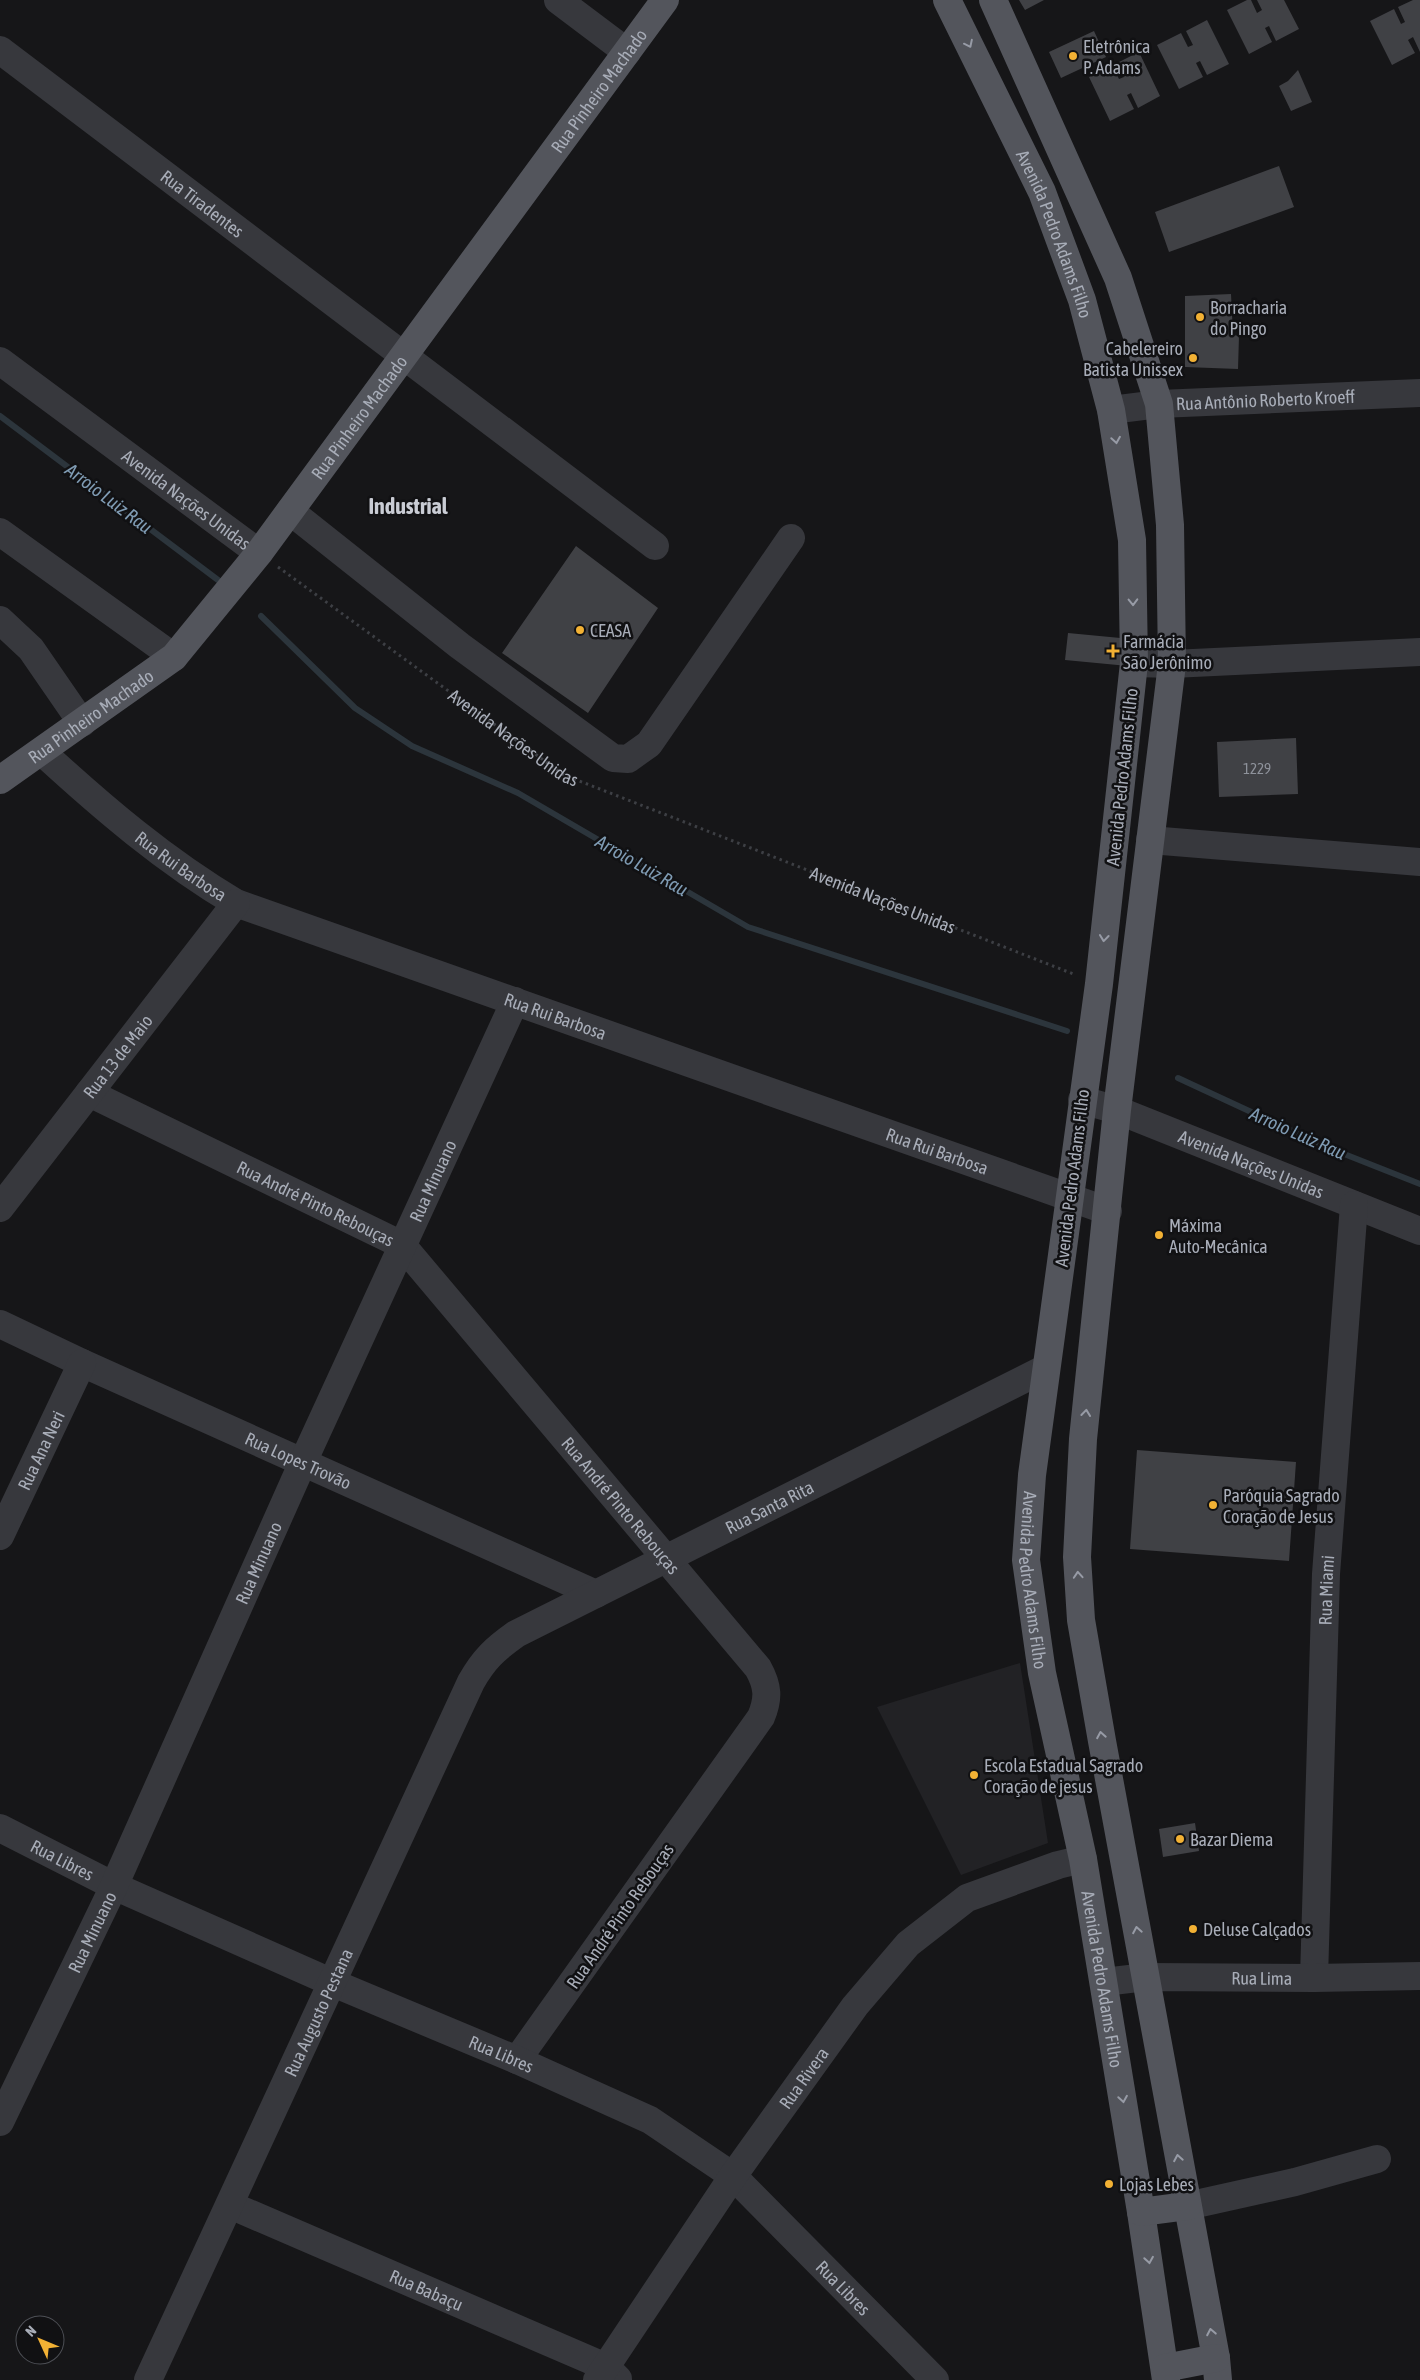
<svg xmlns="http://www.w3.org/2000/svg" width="1420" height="2380" font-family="'Asap Condensed',sans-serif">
  <rect width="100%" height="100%" fill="#161618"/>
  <path fill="#222225" d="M1020,1663L1048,1843L961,1875L877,1707Z"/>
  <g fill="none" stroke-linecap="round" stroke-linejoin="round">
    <path stroke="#2c353c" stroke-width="6" d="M0,416L218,580
      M261,616L355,708L412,746L518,793L748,927L1067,1031
      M1178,1078L1329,1148L1420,1184"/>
  </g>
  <path fill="#404145" d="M1019,0H1044L1025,10Z
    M1247,0H1251L1257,13L1262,10L1257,0H1284L1299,29L1276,41L1269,26L1265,28L1272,42L1249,54L1227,10Z
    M1413,0H1420V52L1413,37L1408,40L1415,53L1392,65L1370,21L1394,9L1401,24L1405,22L1398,7Z
    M1207,20L1229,64L1207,75L1200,61L1196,63L1203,77L1179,89L1157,45L1181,33L1188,47L1193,45L1186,31Z
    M1094,31L1106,57L1061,78L1049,52Z
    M1139,52L1160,96L1138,108L1131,93L1127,95L1134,109L1110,121L1089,77L1112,65L1119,79L1124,77L1117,63Z
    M1298,70L1312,102L1291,111L1279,86L1288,81Z
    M1279,166L1294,207L1169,252L1155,212Z
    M1231,294L1233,335L1239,336L1238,369L1185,367V296Z
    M576,546L658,608L588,713L502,653Z
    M1068,633L1131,639L1128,666L1065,660Z
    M1296,738L1298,794L1219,797L1217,742Z
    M1137,1450L1296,1462L1289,1561L1130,1549Z
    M1195,1823L1199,1851L1163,1857L1159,1829Z"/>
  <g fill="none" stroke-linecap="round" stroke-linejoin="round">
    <path stroke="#3d3f44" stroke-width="3" stroke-dasharray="2.5 4" stroke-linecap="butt" id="s1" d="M278,567L564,775L1076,975"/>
    <g stroke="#37383d" stroke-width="28">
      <path d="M558,0L627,52"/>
      <path id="s2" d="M0,50L655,546"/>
      <path id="s3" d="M0,361L259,553"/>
      <path id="s4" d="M1111,410L1159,404L1420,393"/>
      <path d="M290,511L460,646L613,758L628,759L649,744L791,538"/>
      <path d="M0,532L174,657"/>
      <path d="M0,620L31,649L82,723"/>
      <path d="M1134,663L1172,664L1420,652"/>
      <path id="s5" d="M42,752C103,808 165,861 236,903L1108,1211"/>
      <path d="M1150,840L1420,862"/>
      <path id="s6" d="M89,1093L402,1245L758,1668C768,1686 769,1698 761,1717L517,2060"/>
      <path id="s7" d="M1082,1100L1117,1110L1420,1231"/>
      <path id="s8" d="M0,1208L236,903"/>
      <path id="s9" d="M0,1324L82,1363L596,1594"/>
      <path id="s10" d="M0,1536L82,1363"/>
      <path id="s11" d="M0,1828L114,1886L333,1983L517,2060L650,2120L733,2176L935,2380"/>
      <path id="s12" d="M1314,1978L1326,1574L1354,1205"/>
      <path id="s13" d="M1104,1982L1146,1977L1314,1978L1420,1976"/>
      <path id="s14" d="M0,2122L114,1886L303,1462L515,1001"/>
      <path id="s15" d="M230,2205L606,2367L618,2379"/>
      <path d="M1187,2206L1295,2182L1377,2159"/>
      <path id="s16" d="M148,2380L471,1682C484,1659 495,1649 516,1634L1046,1368"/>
      <path id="s17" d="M597,2380L733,2176L855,2006L908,1944L967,1898L1058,1865L1083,1859"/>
    </g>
    <g stroke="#53555c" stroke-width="28">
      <path id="s18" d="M947,0L1042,192L1082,300L1111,410L1132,540L1134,663L1099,984L1032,1475L1026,1560L1042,1673L1083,1859L1141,2212L1166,2380"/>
      <path d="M993,0L1118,278L1159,404L1170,525L1172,664L1117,1110L1083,1439L1077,1557L1081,1620L1102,1741L1216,2358L1218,2380"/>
      <path id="s19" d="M0,780L174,657L259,553L665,0"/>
      <path d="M1141,2212L1187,2206"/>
      <path d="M1165,2368L1216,2358"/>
    </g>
  </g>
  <defs><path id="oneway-chevron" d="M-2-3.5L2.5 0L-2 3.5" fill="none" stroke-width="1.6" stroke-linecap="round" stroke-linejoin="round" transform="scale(1.25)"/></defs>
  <g stroke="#979ba6">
    <use href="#oneway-chevron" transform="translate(969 44) rotate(64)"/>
    <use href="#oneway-chevron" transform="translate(1116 440) rotate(81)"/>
    <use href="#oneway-chevron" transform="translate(1133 602) rotate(89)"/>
    <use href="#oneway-chevron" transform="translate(1104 938) rotate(96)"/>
    <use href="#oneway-chevron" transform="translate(1086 1413) rotate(-84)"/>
    <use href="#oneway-chevron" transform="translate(1078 1575) rotate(-94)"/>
    <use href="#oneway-chevron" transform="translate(1101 1735) rotate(-100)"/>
    <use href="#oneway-chevron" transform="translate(1137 1930) rotate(-100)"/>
    <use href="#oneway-chevron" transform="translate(1123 2099) rotate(81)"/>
    <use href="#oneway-chevron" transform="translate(1178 2158) rotate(-100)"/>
    <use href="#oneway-chevron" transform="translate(1149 2260) rotate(81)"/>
    <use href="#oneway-chevron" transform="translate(1211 2332) rotate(-101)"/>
  </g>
  <g fill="#f2b134" stroke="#111113" stroke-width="2">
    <circle cx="1073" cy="56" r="5"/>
    <circle cx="1200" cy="317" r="5"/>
    <circle cx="1193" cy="358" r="5"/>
    <circle cx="580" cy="630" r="5"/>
    <path d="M1110.5 643.5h5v5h5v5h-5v5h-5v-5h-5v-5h5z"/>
    <circle cx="1159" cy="1235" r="5"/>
    <circle cx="1213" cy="1505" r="5"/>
    <circle cx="974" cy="1775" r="5"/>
    <circle cx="1180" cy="1839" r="5"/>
    <circle cx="1193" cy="1929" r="5"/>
    <circle cx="1109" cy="2184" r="5"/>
  </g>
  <g text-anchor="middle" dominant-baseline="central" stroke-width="5" stroke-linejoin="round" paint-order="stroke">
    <g font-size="15" fill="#8e929b">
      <text x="1257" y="768">1229</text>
    </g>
    <g font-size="18" fill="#a8adb8" stroke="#111113" text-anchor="start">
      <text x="1083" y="46">Eletrônica<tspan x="1083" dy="21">P. Adams</tspan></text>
      <text x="1210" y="307">Borracharia<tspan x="1210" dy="21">do Pingo</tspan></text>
      <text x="1183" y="348" text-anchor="end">Cabelereiro<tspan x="1183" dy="21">Batista Unissex</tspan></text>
      <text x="590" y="630">CEASA</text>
      <text x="1123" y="641">Farmácia<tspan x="1123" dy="21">São Jerônimo</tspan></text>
      <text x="1169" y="1225">Máxima<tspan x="1169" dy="21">Auto-Mecânica</tspan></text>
      <text x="1223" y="1495">Paróquia Sagrado<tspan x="1223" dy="21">Coração de Jesus</tspan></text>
      <text x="984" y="1765">Escola Estadual Sagrado<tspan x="984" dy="21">Coração de jesus</tspan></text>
      <text x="1190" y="1839">Bazar Diema</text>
      <text x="1203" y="1929">Deluse Calçados</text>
      <text x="1119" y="2184">Lojas Lebes</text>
    </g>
    <g font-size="18" fill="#a8adb8" stroke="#111113">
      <text stroke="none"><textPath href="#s19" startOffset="921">Rua Pinheiro Machado</textPath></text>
      <text stroke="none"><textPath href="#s2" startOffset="254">Rua Tiradentes</textPath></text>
      <text stroke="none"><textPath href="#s18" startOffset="258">Avenida Pedro Adams Filho</textPath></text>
      <text stroke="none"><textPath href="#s4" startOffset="155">Rua Antônio Roberto Kroeff</textPath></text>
      <text stroke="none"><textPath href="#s19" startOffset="516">Rua Pinheiro Machado</textPath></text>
      <text stroke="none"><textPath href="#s3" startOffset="232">Avenida Nações Unidas</textPath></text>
      <text stroke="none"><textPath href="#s19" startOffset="111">Rua Pinheiro Machado</textPath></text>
      <text stroke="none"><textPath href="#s1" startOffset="291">Avenida Nações Unidas</textPath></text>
      <text transform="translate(1122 777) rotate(-84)">Avenida Pedro Adams Filho</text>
      <text stroke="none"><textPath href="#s5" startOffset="180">Rua Rui Barbosa</textPath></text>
      <text stroke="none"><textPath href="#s1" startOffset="696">Avenida Nações Unidas</textPath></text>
      <text stroke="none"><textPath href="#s5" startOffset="585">Rua Rui Barbosa</textPath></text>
      <text stroke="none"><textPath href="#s8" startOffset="192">Rua 13 de Maio</textPath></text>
      <text stroke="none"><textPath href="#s5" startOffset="990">Rua Rui Barbosa</textPath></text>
      <text stroke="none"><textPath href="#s7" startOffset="181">Avenida Nações Unidas</textPath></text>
      <text transform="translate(1072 1178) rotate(-83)">Avenida Pedro Adams Filho</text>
      <text stroke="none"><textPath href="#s14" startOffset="1036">Rua Minuano</textPath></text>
      <text stroke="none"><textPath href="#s6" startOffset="252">Rua André Pinto Rebouças</textPath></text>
      <text stroke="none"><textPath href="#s10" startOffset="95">Rua Ana Neri</textPath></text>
      <text stroke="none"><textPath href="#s9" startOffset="328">Rua Lopes Trovão</textPath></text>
      <text stroke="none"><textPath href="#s6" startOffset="688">Rua André Pinto Rebouças</textPath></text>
      <text stroke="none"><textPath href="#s16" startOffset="1119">Rua Santa Rita</textPath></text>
      <text stroke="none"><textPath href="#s14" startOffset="616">Rua Minuano</textPath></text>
      <text stroke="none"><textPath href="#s18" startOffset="1622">Avenida Pedro Adams Filho</textPath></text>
      <text stroke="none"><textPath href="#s12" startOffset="388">Rua Miami</textPath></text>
      <text stroke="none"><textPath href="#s11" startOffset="70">Rua Libres</textPath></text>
      <text transform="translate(620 1916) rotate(-55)">Rua André Pinto Rebouças</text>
      <text stroke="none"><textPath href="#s14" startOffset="211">Rua Minuano</textPath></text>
      <text stroke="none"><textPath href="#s18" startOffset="2028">Avenida Pedro Adams Filho</textPath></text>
      <text stroke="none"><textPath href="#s13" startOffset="158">Rua Lima</textPath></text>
      <text stroke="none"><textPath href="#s16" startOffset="405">Rua Augusto Pestana</textPath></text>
      <text stroke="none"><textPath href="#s11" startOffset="550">Rua Libres</textPath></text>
      <text stroke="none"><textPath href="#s17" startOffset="366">Rua Rivera</textPath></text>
      <text stroke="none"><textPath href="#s11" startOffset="970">Rua Libres</textPath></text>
      <text stroke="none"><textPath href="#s15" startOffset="214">Rua Babaçu</textPath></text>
    </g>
    <g font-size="19" font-style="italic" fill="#7f9bb3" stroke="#111113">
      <text transform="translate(109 498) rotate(37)">Arroio Luiz Rau</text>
      <text transform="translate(642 865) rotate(30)">Arroio Luiz Rau</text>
      <text transform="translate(1298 1133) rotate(24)">Arroio Luiz Rau</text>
    </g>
    <g font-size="22" font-weight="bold" fill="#c9ccd4" stroke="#111113">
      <text x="408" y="506">Industrial</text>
    </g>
  </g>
  <g transform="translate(40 2340) rotate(314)"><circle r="24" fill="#111113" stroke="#4d4f55"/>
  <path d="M0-4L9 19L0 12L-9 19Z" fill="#f2b134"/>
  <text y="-8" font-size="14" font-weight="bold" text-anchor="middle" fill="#a8adb8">N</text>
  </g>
</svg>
